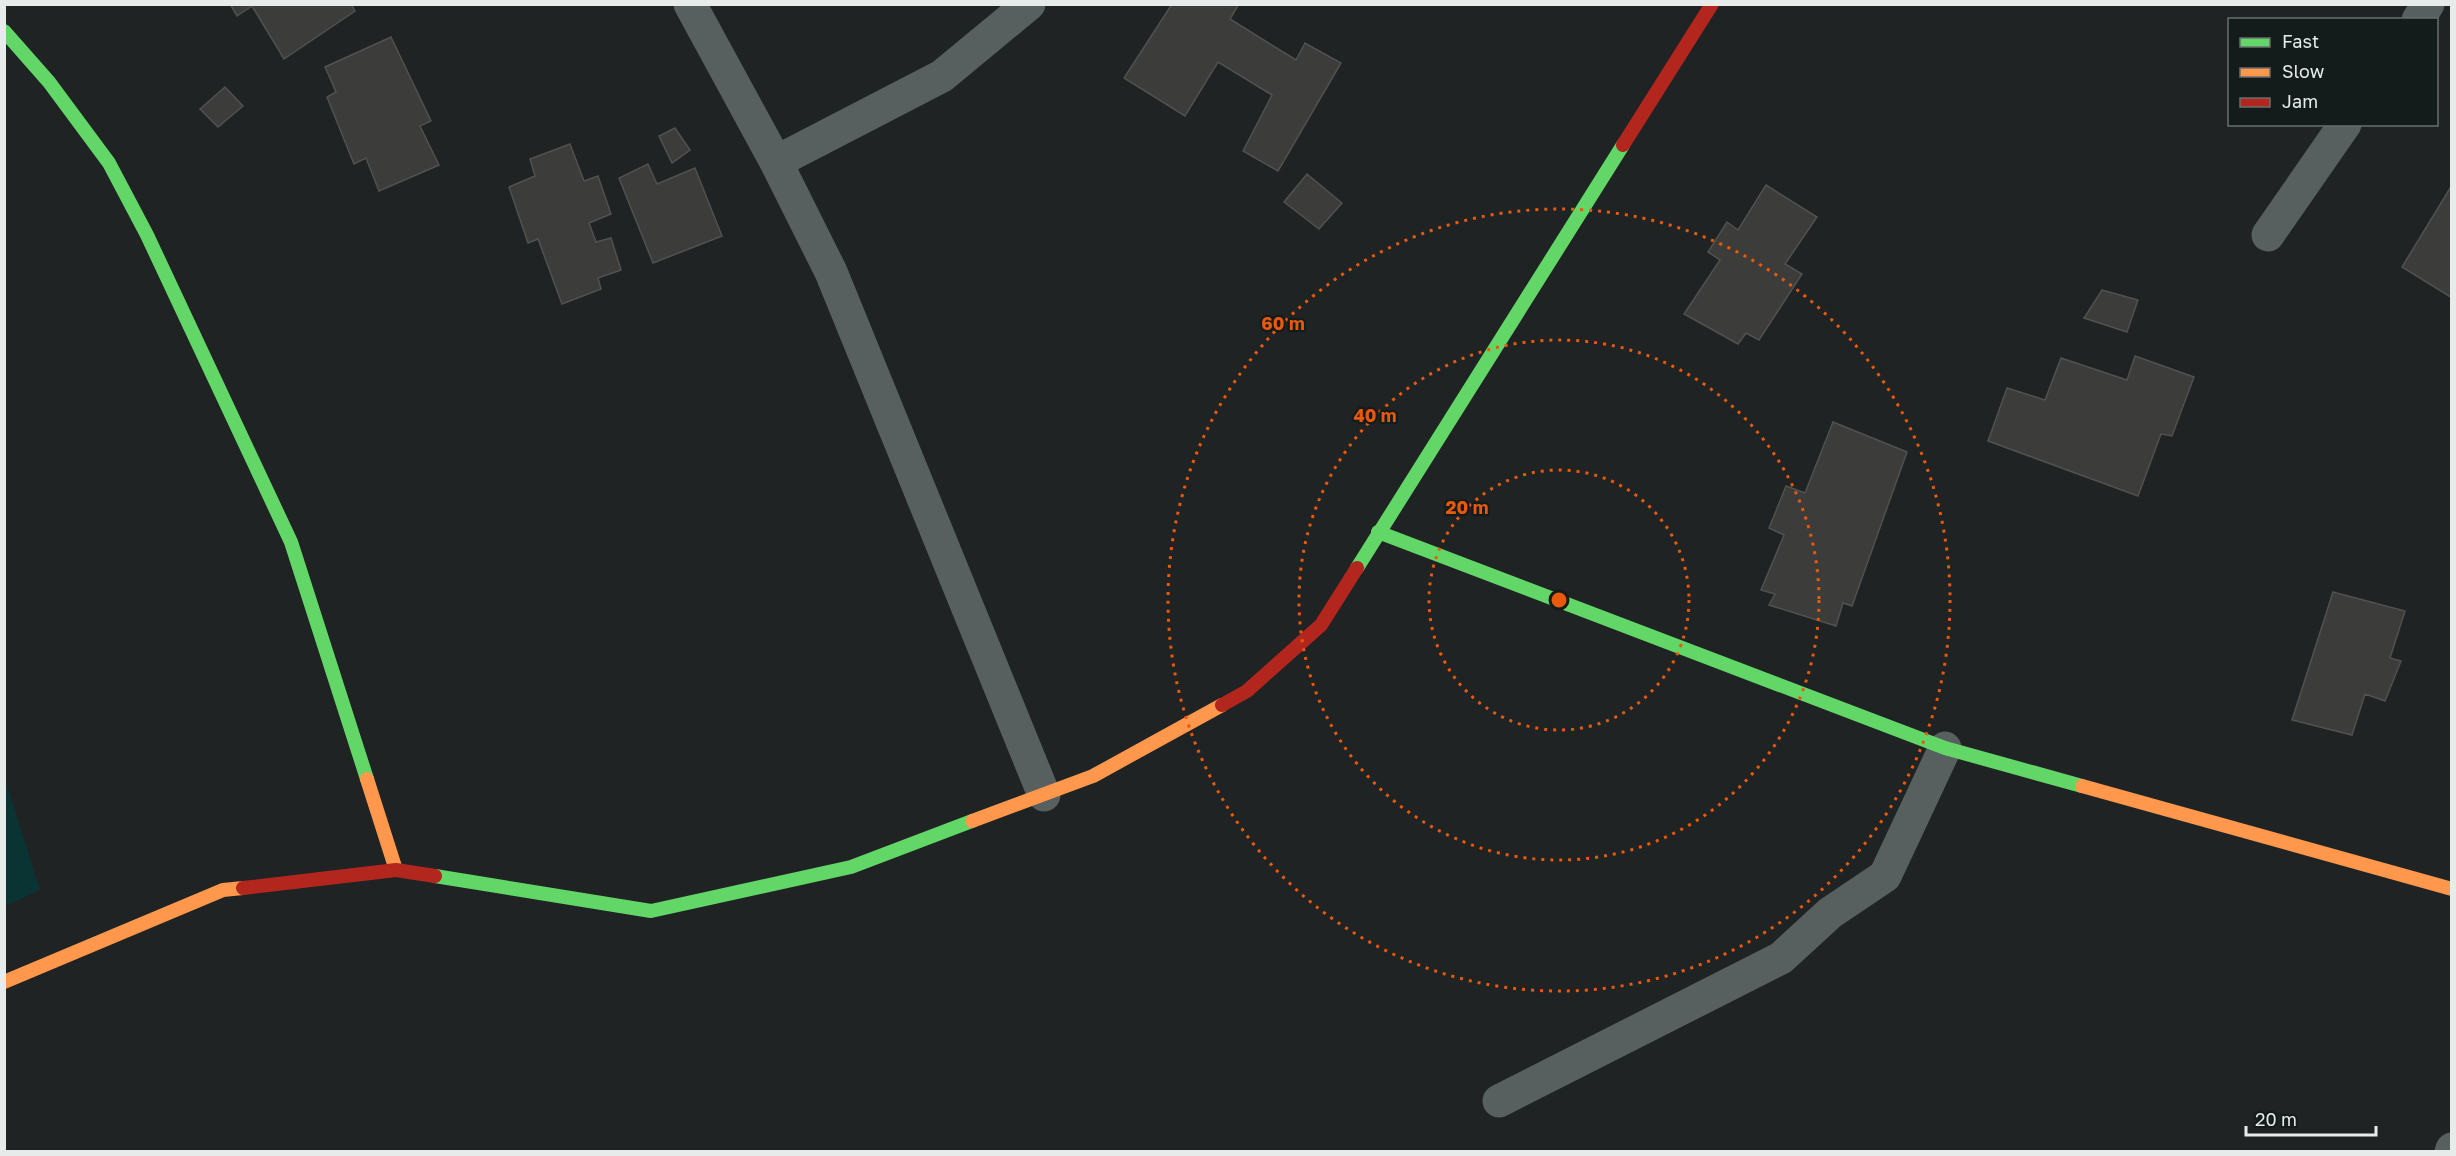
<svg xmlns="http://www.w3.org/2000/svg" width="2456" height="1156" font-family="'Golos Text',sans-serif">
  <rect width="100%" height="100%" fill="#1f2323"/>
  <path fill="#0a3433" d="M5,779L40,890L5,906H4Z"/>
  <path fill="#3c3d3b" stroke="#505150" stroke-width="1.5" d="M230,4H351L355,11L284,59L252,6L237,16Z
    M1172,4H1239L1230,19L1296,60L1305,43L1341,63L1278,171L1243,151L1272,95L1218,62L1185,116L1124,78Z
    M391,37L431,121L420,126L439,165L379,191L366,158L354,164L327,97L336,92L325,67Z
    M225,87L243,106L218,127L200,109Z
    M675,128L690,150L672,163L659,136Z
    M570,144L584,181L598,176L611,214L589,223L596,242L611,238L621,270L598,278L601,289L562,304L538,239L528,243L509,187L535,176L530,159Z
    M648,164L657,184L695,168L722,236L653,263L619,178Z
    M1307,174L1342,203L1319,229L1284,202Z
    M1766,185L1817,217L1785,264L1802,274L1759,340L1746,333L1738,344L1684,314L1720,260L1708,252L1727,222L1738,230Z
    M2452,185V298L2402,267Z
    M2102,290L2138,300L2127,332L2084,318Z
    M2135,356L2194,377L2172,436L2161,434L2138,496L1988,441L2007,388L2045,400L2061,358L2127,380Z
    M1833,422L1907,452L1852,606L1843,603L1836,626L1769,605L1775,594L1761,590L1784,535L1769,528L1786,486L1805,493Z
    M2333,592L2405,611L2390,658L2401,661L2385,701L2365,694L2352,735L2292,720Z"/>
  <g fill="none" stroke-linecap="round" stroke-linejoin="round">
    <path stroke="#575f5f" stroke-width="33" d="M690,4L776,162L831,272L1044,795
      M2418,20L2428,4
      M776,162L942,76L1029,4
      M2268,235L2345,124
      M1499,1101L1781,958L1830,913L1885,876L1945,748
      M2451,1152L2452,1149"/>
    <path stroke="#63d668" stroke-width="14" d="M4,31L49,82L109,163L147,235L291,542L367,779
      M1378,532L1945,748L2082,786
      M1357,568L1623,145
      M435,876L651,911L851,867L972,821"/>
    <path stroke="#ff974d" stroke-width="14" d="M367,779L396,870
      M2082,786L2452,889
      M972,821L1093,776L1222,705
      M4,982L223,890L243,888"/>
    <path stroke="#b3261e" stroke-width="14" d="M1623,145L1712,4
      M1222,705L1247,691L1321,625L1357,568
      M243,888L396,870L435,876"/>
  </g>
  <g fill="none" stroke="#e8590c" stroke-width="3" stroke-dasharray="3 6">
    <circle cx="1559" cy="600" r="130"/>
    <circle cx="1559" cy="600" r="260"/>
    <circle cx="1559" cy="600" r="391"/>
  </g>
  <circle cx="1559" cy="600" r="9" fill="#e8590c" stroke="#141b1b" stroke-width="3"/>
  <g font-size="18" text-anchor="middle" font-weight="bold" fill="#e8590c" stroke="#141b1b" stroke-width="4.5" stroke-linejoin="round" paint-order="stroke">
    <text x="1283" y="330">60 m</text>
    <text x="1375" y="422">40 m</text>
    <text x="1467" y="514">20 m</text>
  </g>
  <rect width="2456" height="1156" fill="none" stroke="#e7eceb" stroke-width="12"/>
  <rect x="2228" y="18" width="210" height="108" fill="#141b1b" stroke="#686f6e" stroke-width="1.5"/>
  <rect x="2240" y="38" width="30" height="9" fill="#63d668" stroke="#686f6e" stroke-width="1.5"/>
  <text x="2282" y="48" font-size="18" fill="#e7eceb">Fast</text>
  <rect x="2240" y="68" width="30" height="9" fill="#ff974d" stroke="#686f6e" stroke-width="1.5"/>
  <text x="2282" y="78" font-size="18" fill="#e7eceb">Slow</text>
  <rect x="2240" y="98" width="30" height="9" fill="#b3261e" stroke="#686f6e" stroke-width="1.5"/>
  <text x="2282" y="108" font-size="18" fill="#e7eceb">Jam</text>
  <path d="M2246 1126v9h130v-9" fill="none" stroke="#e7eceb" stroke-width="3"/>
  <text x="2255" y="1126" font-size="18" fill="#e7eceb" stroke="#141b1b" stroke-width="4.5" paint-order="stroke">20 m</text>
</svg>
